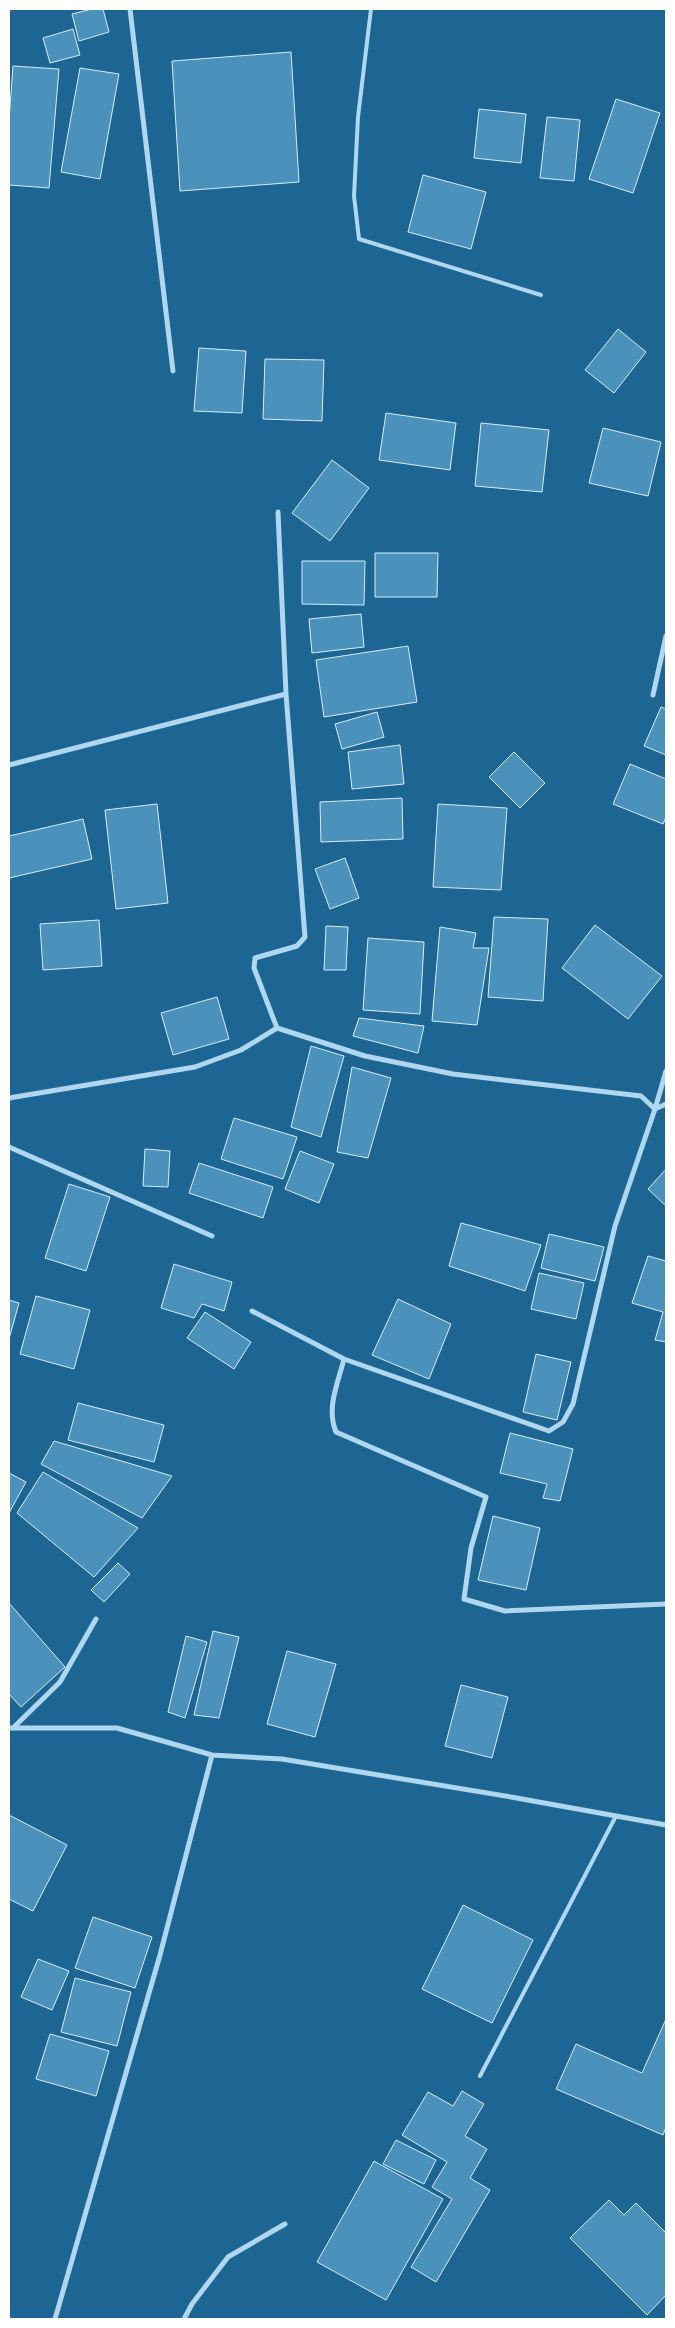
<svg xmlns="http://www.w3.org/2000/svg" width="675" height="2328" font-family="'Nunito Sans',sans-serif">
  <rect width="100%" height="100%" fill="#1d6694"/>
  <path fill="#4a91bc" stroke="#d6edfa" d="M92,9H103L109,32L79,41L72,14Z
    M73,29L80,55L50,63L43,38Z
    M291,52L299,182L180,191L172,61Z
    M13,66L59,69L49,188L9,185V120Z
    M80,68L119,74L100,179L61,172Z
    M616,99L660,113L633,193L589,179Z
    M479,109L526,114L521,163L474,158Z
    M547,117L580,120L574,181L540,178Z
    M423,175L486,192L471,249L408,232Z
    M618,329L646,352L614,393L585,370Z
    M199,348L246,351L242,413L194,411Z
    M265,359L324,360L322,421L263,419Z
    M386,413L456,423L450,470L379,460Z
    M481,423L549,430L542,492L475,486Z
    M603,428L661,442L648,496L589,483Z
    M332,460L369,488L330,541L292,513Z
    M375,553H438L437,597H375Z
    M302,561H365L364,605L302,604Z
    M361,614L364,647L312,653L309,619Z
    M408,646L417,702L324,717L316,660Z
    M661,707L666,709V755L644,746Z
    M377,712L384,737L342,749L335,724Z
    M400,745L404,784L352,789L348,752Z
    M514,752L545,783L520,808L489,777Z
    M630,764L666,779V817L663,824L613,804Z
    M402,798L403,839L321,842L320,802Z
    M157,804L168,903L116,909L105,810Z
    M438,804L507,808L501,890L433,887Z
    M83,819L92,859L9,878V836Z
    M345,858L359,898L330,909L315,869Z
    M494,917L548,919L543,1001L488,997Z
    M99,920L102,966L43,970L40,924Z
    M595,925L662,976L628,1019L562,968Z
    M326,926L348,927L346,970H324Z
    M440,927L476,933L473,948H489L477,1025L432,1021Z
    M368,938L424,942L420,1014L363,1010Z
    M217,997L229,1039L173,1055L161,1013Z
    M359,1018L424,1026L418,1053L353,1036Z
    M311,1046L344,1056L321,1137L291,1127Z
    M352,1067L391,1078L368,1158L337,1152Z
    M234,1118L297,1137L283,1179L221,1159Z
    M145,1149L170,1151L168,1187L143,1186Z
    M300,1151L334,1164L319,1203L285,1189Z
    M199,1163L273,1187L263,1218L189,1193Z
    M666,1169V1206L648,1189Z
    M69,1184L110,1197L86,1271L45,1258Z
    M461,1223L541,1245L525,1291L449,1266Z
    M549,1234L604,1247L595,1281L541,1268Z
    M648,1256L666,1261V1342L655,1340L663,1312L632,1303Z
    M174,1264L232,1282L224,1311L202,1304L194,1318L161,1308Z
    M539,1273L584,1283L576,1319L531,1309Z
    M36,1296L90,1310L74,1369L20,1354Z
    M398,1299L451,1324L429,1379L372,1355Z
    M9,1300L19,1303L9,1339Z
    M205,1312L251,1342L234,1369L187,1338Z
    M536,1354L571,1362L557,1420L523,1412Z
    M78,1403L164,1425L154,1462L68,1440Z
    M510,1433L573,1449L560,1501L543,1498L547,1484L500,1473Z
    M54,1441L172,1476L142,1518L41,1464Z
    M43,1472L138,1528L94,1577L17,1513Z
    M9,1473L26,1482L9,1513Z
    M493,1516L540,1528L526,1590L478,1580Z
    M118,1563L130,1574L104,1602L91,1590Z
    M9,1603L65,1667L21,1707L9,1694Z
    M213,1631L239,1637L219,1718L194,1715Z
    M186,1636L207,1642L185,1718L168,1712Z
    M287,1651L336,1664L315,1737L267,1724Z
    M461,1685L508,1697L492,1758L445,1746Z
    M9,1815L67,1845L33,1911L9,1899Z
    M463,1905L533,1940L492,2023L422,1989Z
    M93,1917L152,1937L135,1988L75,1968Z
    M38,1959L69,1971L52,2010L21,1997Z
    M75,1978L131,1992L117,2046L61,2032Z
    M666,2019V2127L663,2135L556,2089L576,2044L642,2073Z
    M50,2034L109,2051L96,2096L36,2079Z
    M462,2091L484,2104L465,2136L487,2149L470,2178L490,2190L436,2282L411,2267L452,2199L432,2187L447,2162L402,2135L428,2092L453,2106Z
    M396,2140L436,2160L424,2184L383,2164Z
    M374,2161L443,2199L386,2300L317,2262Z
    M609,2200L624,2215L636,2203L666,2233V2295L647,2315L570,2238Z"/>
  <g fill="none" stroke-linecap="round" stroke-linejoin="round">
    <path stroke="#afd7ef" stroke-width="4" d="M371,9L358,117L354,196L359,239L541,295
      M480,2076L616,1816"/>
    <path stroke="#afd7ef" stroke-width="5" d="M130,9L173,371
      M278,512L286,694L305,937L297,946L255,958L254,968L277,1028L365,1056L453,1074L641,1096L655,1109L666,1071
      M653,695L666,636
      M9,765L286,694
      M9,1098L195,1067L241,1050L277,1028
      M9,1147L212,1236
      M252,1311L344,1359L549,1431L563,1422L573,1404L615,1226L655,1109L666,1104
      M344,1359C338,1383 326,1408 336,1432L486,1497L471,1548L464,1599L505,1611L666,1604
      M9,1728H117L212,1755L282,1759L511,1797L666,1825
      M13,1728L60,1682L96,1619
      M55,2319L160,1955L212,1755
      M184,2319L192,2304L228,2257L285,2224"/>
  </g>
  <rect width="675" height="2328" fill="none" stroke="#ffffff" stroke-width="20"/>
</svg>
